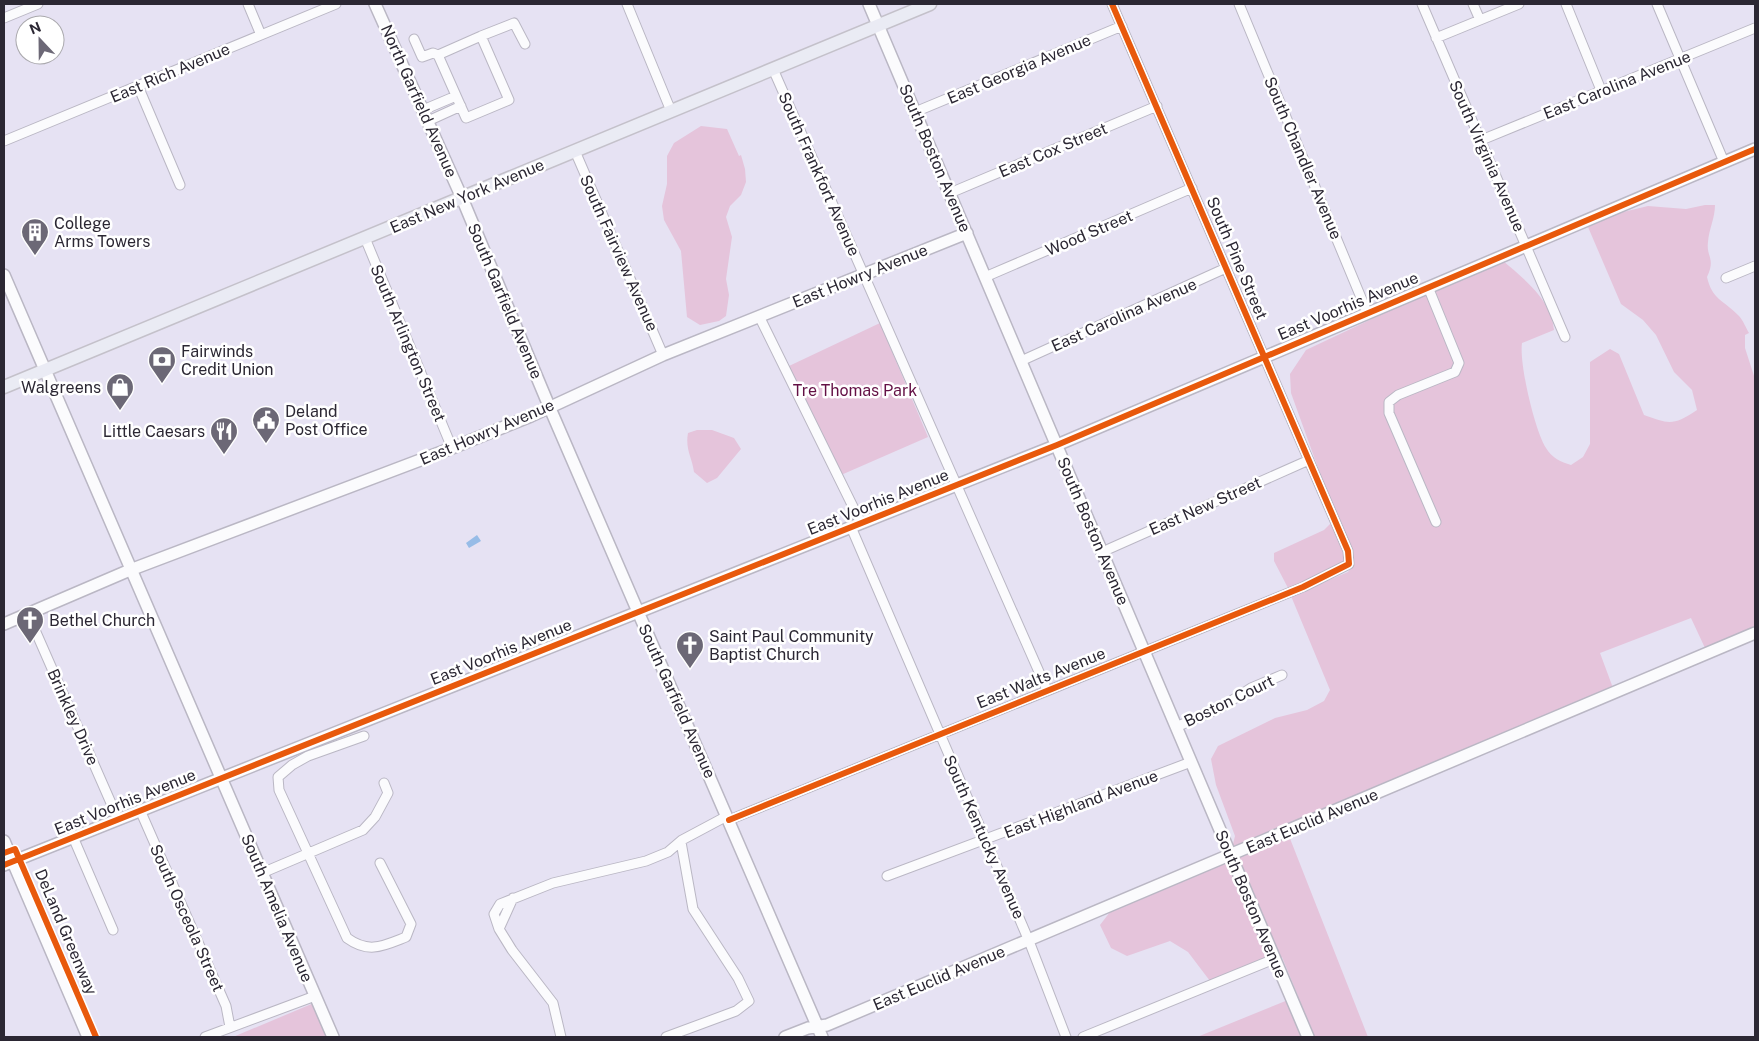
<svg xmlns="http://www.w3.org/2000/svg" width="1759" height="1041" font-family="'Public Sans',sans-serif">
  <rect width="100%" height="100%" fill="#e6e2f3"/>
  <path fill="#e5c4db" d="M701,126L727,129L739,156L741,155L745,169L746,182L741,195L730,206L726,217L732,237L726,279L729,295L726,316L719,321L700,325L687,317L681,251L664,220L662,206L667,184V156L674,143Z
    M1705,205H1715C1715,218 1709,229 1708,242C1706,257 1716,258 1707,277C1712,300 1724,300 1739,316C1743,320 1746,328 1749,333L1745,335V348L1755,379V627L1705,648L1691,618L1600,653L1613,688L1232,848L1235,836L1216,785L1211,759L1218,746L1275,718L1307,710L1324,701L1330,690L1291,596L1348,572L1354,563L1353,553L1326,490L1291,393L1290,374L1306,350L1446,284L1502,260C1523,278 1552,300 1554,330L1522,343C1519,364 1535,431 1546,448C1552,458 1561,462 1571,465L1583,457L1590,444V362L1610,349L1619,354L1644,415C1669,424 1673,426 1697,410L1692,390L1674,372L1656,335L1643,320L1621,304L1588,227L1607,216L1648,206L1686,209Z
    M880,323L928,437L841,475L789,366Z
    M697,430H712L734,438L741,449L717,478L707,483L694,472C692,457 685,449 688,433Z
    M1332,522L1346,560L1344,564L1288,588L1274,561V553L1324,530Z
    M1289,836L1368,1037H1312L1295,997L1298,996L1282,957L1278,958L1236,858Z
    M1229,861L1269,956L1210,981L1188,952L1170,941L1127,956L1111,948L1100,925L1110,912Z
    M1288,1000L1304,1037H1197Z
    M314,1003L328,1037H233Z"/>
  <path fill="#97bce7" d="M477,535L481,541L469,548L466,543Z"/>
  <g fill="none" stroke-linecap="round" stroke-linejoin="round">
    <g stroke="#bab7c4" stroke-width="11">
      <path id="street" d="M248,4L261,35
        M627,4L671,111
        M1239,4L1367,312
        M1422,4L1565,337
        M1473,4L1480,20
        M1566,4L1601,90
        M1657,4L1724,162
        M4,18L38,4
        M481,36L509,100L466,118L438,55Z
        M481,36L514,23L525,44
        M1436,38L1519,4
        M414,39L422,57L433,53L438,55
        M773,69L1047,690
        M138,86L180,185
        M423,110L456,96
        M915,112L1122,26
        M428,121L461,106
        M4,141L336,4
        M1479,141L1755,28
        M575,151L663,355
        M950,193L1157,106
        M365,238L452,448
        M985,277L1192,188
        M1726,278L1755,266
        M1428,287L1459,363L1455,372L1398,395L1389,402V413L1436,522
        M759,316L861,523
        M1021,361L1226,268
        M851,527L1029,941L1066,1037
        M1102,552L1309,460
        M28,614L118,819
        M1176,727L1220,708L1251,688L1282,675
        M364,736L308,756L292,765L278,777L279,790L347,938C369,954 383,946 406,937L411,924L380,863
        M140,810L226,1006L230,1027
        M729,820L1303,587L1349,564L1348,551L1112,4
        M73,837L113,930
        M262,873L363,830L375,817L388,793L384,783
        M887,876L1191,762
        M499,929L513,898
        M205,1037L315,996
        M561,1037L553,1003L512,950L499,929L494,914L500,904L553,883L646,861L668,852L682,840L727,816
        M666,1037L736,1011L749,1001L738,978L693,909L681,842
        M1083,1037L1274,959"/>
    </g>
    <g stroke="#bab7c4" stroke-width="14">
      <path id="secondary" d="M375,4L462,198L549,406L822,1037
        M869,4L1308,1037
        M4,275L333,1037
        M4,624L130,570L452,448L531,416L663,355L967,233
        M4,841L88,1037
        M4,865L1057,445L1755,149
        M785,1037L808,1028L827,1025L1755,633"/>
    </g>
    <g stroke="#c4c1ca" stroke-width="15">
      <path id="primary" d="M4,387L930,4"/>
    </g>
    <use href="#street" stroke="#fbfbfd" stroke-width="9"/>
    <use href="#secondary" stroke="#fbfbfd" stroke-width="11"/>
    <use href="#primary" stroke="#eaebf4" stroke-width="12"/>
    <g stroke="#fff" stroke-width="9">
      <path id="cycleway" d="M729,820L1303,587L1349,564L1348,551L1112,4
        M4,853L15,849L96,1037
        M4,865L1057,445L1755,149"/>
    </g>
    <use href="#cycleway" stroke="#e8590c" stroke-width="6"/>
  </g>
  <defs>
    <g id="building-pin" transform="scale(1.4375)"><path d="M0 17L-7.5 6A9.5 9.5 0 1 1 7.5 6Z" fill="#6c6876" stroke="#fff"/><path d="M-4-6H4V6H1V3H-1V6H-4ZM-2.5-4.3h1.7v1.8h-1.7ZM.8-4.3h1.7v1.8H.8ZM-2.5-1h1.7V.8h-1.7ZM.8-1h1.7V.8H.8Z" fill="#fff"/></g>
    <g id="bank-pin" transform="scale(1.4375)"><path d="M0 17L-7.5 6A9.5 9.5 0 1 1 7.5 6Z" fill="#6c6876" stroke="#fff"/><path d="M-6-4H6V4H-6ZM0-2.3a2.3 2.3 0 1 0 0 4.6a2.3 2.3 0 1 0 0-4.6Z" fill="#fff"/></g>
    <g id="shop-pin" transform="scale(1.4375)"><path d="M0 17L-7.5 6A9.5 9.5 0 1 1 7.5 6Z" fill="#6c6876" stroke="#fff"/><path d="M-5-2.5h2.3a2.7 3.5 0 0 1 5.4 0H5L5.5 6h-11ZM-1.5-2.5h3a1.5 2.3 0 0 0-3 0Z" fill="#fff"/></g>
    <g id="civic-pin" transform="scale(1.4375)"><path d="M0 17L-7.5 6A9.5 9.5 0 1 1 7.5 6Z" fill="#6c6876" stroke="#fff"/><path d="M-.6-6.5H3V-4.5H.6V-3L4-1V1h2V6H-6V1h2V-1L-.6-3ZM-1.2 2.5V6h2.4V2.5Z" fill="#fff"/></g>
    <g id="restaurant-pin" transform="scale(1.4375)"><path d="M0 17L-7.5 6A9.5 9.5 0 1 1 7.5 6Z" fill="#6c6876" stroke="#fff"/><path d="M-5-6h1v4h1v-4h1v4h1v-4h1v5L-1.5 .5V6h-2V.5L-5-1ZM5-6V6H3V1.5H1.5Q1.5-4 5-6Z" fill="#fff"/></g>
    <g id="church-pin" transform="scale(1.4375)"><path d="M0 17L-7.5 6A9.5 9.5 0 1 1 7.5 6Z" fill="#6c6876" stroke="#fff"/><path d="M-1.2-6h2.4v3.5h3.3v2.4h-3.3V6h-2.4V-.1h-3.3v-2.4h3.3Z" fill="#fff"/></g>
  </defs>
  <g fill-rule="evenodd">
    <use href="#building-pin" x="35" y="232"/>
    <use href="#bank-pin" x="162" y="360"/>
    <use href="#shop-pin" x="120" y="387"/>
    <use href="#civic-pin" x="266" y="420"/>
    <use href="#restaurant-pin" x="224" y="431"/>
    <use href="#church-pin" x="30" y="620"/>
    <use href="#church-pin" x="690" y="645"/>
  </g>
  <g text-anchor="middle" dominant-baseline="central" stroke-width="5" stroke-linejoin="round" paint-order="stroke">
    <g font-size="16" fill="#2b2733" stroke="#fff">
      <text transform="translate(1019 69) rotate(-23)">East Georgia Avenue</text>
      <text transform="translate(170 73) rotate(-23)">East Rich Avenue</text>
      <text transform="translate(1617 85) rotate(-22)">East Carolina Avenue</text>
      <text transform="translate(419 101) rotate(66)">North Garfield Avenue</text>
      <text transform="translate(1053 150) rotate(-23)">East Cox Street</text>
      <text transform="translate(1487 156) rotate(66)">South Virginia Avenue</text>
      <text transform="translate(935 158) rotate(67)">South Boston Avenue</text>
      <text transform="translate(1303 158) rotate(67)">South Chandler Avenue</text>
      <text transform="translate(819 174) rotate(66)">South Frankfort Avenue</text>
      <text transform="translate(467 196) rotate(-23)">East New York Avenue</text>
      <text transform="translate(1089 233) rotate(-23)">Wood Street</text>
      <text transform="translate(619 253) rotate(66)">South Fairview Avenue</text>
      <text transform="translate(1237 258) rotate(67)">South Pine Street</text>
      <text transform="translate(860 276) rotate(-22)">East Howry Avenue</text>
      <text transform="translate(505 301) rotate(67)">South Garfield Avenue</text>
      <text transform="translate(1348 306) rotate(-23)">East Voorhis Avenue</text>
      <text transform="translate(1124 315) rotate(-24)">East Carolina Avenue</text>
      <text transform="translate(408 343) rotate(67)">South Arlington Street</text>
      <text transform="translate(487 432) rotate(-23)">East Howry Avenue</text>
      <text transform="translate(878 502) rotate(-22)">East Voorhis Avenue</text>
      <text transform="translate(1205 506) rotate(-24)">East New Street</text>
      <text transform="translate(1093 531) rotate(67)">South Boston Avenue</text>
      <text transform="translate(501 652) rotate(-22)">East Voorhis Avenue</text>
      <text transform="translate(1041 678) rotate(-22)">East Walts Avenue</text>
      <text transform="translate(677 701) rotate(66)">South Garfield Avenue</text>
      <text transform="translate(1229 701) rotate(-26)">Boston Court</text>
      <text transform="translate(73 717) rotate(66)">Brinkley Drive</text>
      <text transform="translate(125 802) rotate(-22)">East Voorhis Avenue</text>
      <text transform="translate(1081 804) rotate(-21)">East Highland Avenue</text>
      <text transform="translate(1312 821) rotate(-23)">East Euclid Avenue</text>
      <text transform="translate(984 837) rotate(66)">South Kentucky Avenue</text>
      <text transform="translate(1251 904) rotate(67)">South Boston Avenue</text>
      <text transform="translate(277 908) rotate(67)">South Amelia Avenue</text>
      <text transform="translate(187 918) rotate(66)">South Osceola Street</text>
      <text transform="translate(66 932) rotate(67)">DeLand Greenway</text>
      <text transform="translate(939 978) rotate(-23)">East Euclid Avenue</text>
    </g>
    <g font-size="16" fill="#2b2733" stroke="#fff" text-anchor="start">
      <text x="54" y="223">College<tspan x="54" dy="18">Arms Towers</tspan></text>
      <text x="181" y="351">Fairwinds<tspan x="181" dy="18">Credit Union</tspan></text>
      <text x="101" y="387" text-anchor="end">Walgreens</text>
      <text x="285" y="411">Deland<tspan x="285" dy="18">Post Office</tspan></text>
      <text x="205" y="431" text-anchor="end">Little Caesars</text>
      <text x="49" y="620">Bethel Church</text>
      <text x="709" y="636">Saint Paul Community<tspan x="709" dy="18">Baptist Church</tspan></text>
    </g>
    <g font-size="16" fill="#631045" stroke="#fff">
      <text x="855" y="390">Tre Thomas Park</text>
    </g>
  </g>
  <rect width="1759" height="1041" fill="none" stroke="#2b2733" stroke-width="10"/>
  <g transform="translate(40 40) rotate(338)"><circle r="24" fill="#ffffff" stroke="#aaa9ad"/>
  <path d="M0-4L9 19L0 12L-9 19Z" fill="#6c6876"/>
  <text y="-8" font-size="14" font-weight="bold" text-anchor="middle" fill="#2b2733">N</text>
  </g>
</svg>
